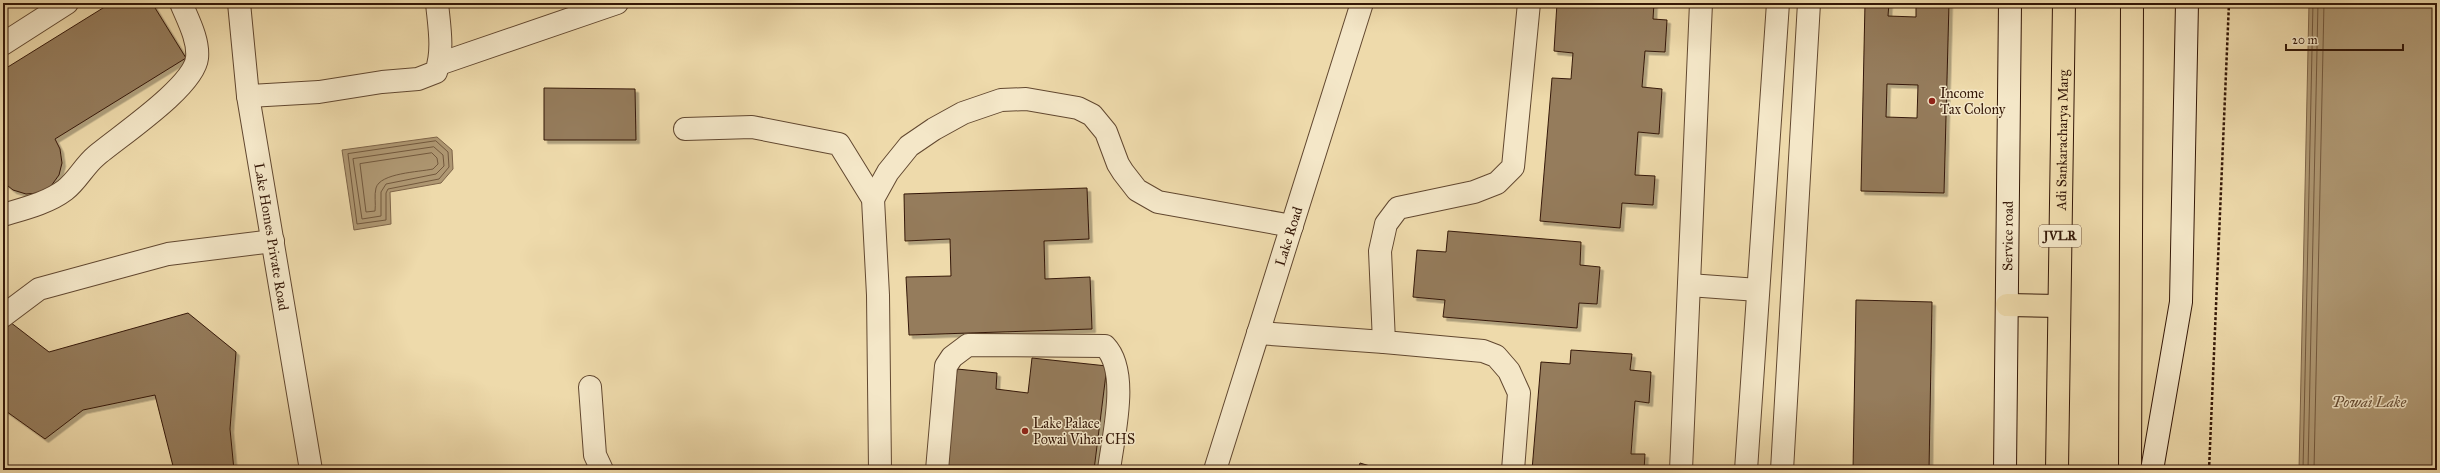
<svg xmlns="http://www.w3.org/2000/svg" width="2440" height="473" font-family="'IM FELL Great Primer',serif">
  <defs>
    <filter id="shadow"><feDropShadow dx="3.5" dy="3.5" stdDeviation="0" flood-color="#0004"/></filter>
  </defs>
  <rect width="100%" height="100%" fill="#eedaab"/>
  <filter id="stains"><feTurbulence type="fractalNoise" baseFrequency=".005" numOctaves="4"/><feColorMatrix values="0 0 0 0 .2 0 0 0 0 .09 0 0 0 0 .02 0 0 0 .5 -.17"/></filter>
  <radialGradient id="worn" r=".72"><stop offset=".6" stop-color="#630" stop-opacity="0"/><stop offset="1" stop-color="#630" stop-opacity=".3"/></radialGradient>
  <path fill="#af9873" stroke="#7e6448" d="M2309,3H2437V470H2299Z
    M437,137L452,150L453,169L441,183L390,192L391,224L354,230L342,150Z"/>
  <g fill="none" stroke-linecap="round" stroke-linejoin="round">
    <path stroke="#72583d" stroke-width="1" d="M436,141L448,152L449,167L439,179L388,189L386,193V220L357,224L348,154Z
      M434,147L443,155L444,166L436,174L386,184L381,192V216L362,219L353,159Z
      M432,153L437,158L438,164L433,169C419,172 380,173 376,188C374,195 376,204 375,211L366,212L360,164Z
      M2303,470L2313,3
      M2308,470L2318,3
      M2314,470L2324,3"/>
  </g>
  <path fill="#957c5c" stroke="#341707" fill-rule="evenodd" filter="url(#shadow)" d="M111,3H152L186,58L55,139L60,149L62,163L59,175L51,186L39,193L26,194L13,190L3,182V70Z
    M1557,3H1654L1653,19L1667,20L1665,52L1645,51L1642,87L1662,89L1659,134L1638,132L1635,175L1655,176L1653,205L1622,203L1620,228L1540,221L1552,78L1571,79L1573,53L1554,51Z
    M1865,3H1889L1888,16L1916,17V3H1949L1944,193L1861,191ZM1887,84L1918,85L1917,118L1886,117Z
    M544,88L635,89L636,140H544Z
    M1087,188L1089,239L1044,241L1045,279L1090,277L1092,329L909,335L906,277L951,276L950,239L905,241L904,194Z
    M1448,231L1581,242L1580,265L1600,267L1597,304L1579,303L1577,328L1443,317L1445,300L1413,297L1417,250L1446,252Z
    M1856,300L1932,302L1929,470H1853Z
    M188,313L236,352L230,429L234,470H174L155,395L83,410L45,439L3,409V337L10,322L49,352Z
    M1571,350L1632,354L1630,370L1651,372L1649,403L1635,401L1631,454H1645L1644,470H1532L1541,362L1570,364Z
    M1032,358L1107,366L1094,470H947L957,369L997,373L996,389L1028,393Z
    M1360,463L1383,470H1358Z
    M1308,466L1320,470H1307Z"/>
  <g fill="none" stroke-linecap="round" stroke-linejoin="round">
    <g stroke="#624830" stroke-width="24">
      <g id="street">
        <path id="s1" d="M239,3L248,96L311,470"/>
        <path d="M3,44L67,3"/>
        <path d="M439,64L617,3"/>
        <path d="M248,96L319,92L382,82L418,79L436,72C444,51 439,25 437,3"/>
        <path d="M685,129L752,127L839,144L873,199L878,295L880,470"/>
        <path d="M873,199L888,172L909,146L934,129L963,113L1001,100L1026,99L1078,108L1092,115L1106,132L1118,164L1123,172L1137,190L1158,202L1292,226"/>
        <path d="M3,215C23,209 48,203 65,190C77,181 84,166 96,156C118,137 194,87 197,58C199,40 188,20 181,3"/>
        <path d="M1689,285L1758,290"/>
        <path d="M3,316L39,289L168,254L273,241"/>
        <path d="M1258,333L1384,342"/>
        <path d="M590,387L595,455L602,470"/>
        <path d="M937,470L946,366L952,357L968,345L1105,346C1130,372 1113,436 1109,470"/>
        <path id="s2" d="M1215,470L1362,3"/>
        <path d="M1513,470L1519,393L1509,371L1496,356L1483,351L1384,342L1380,251L1386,224L1398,208L1474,192L1497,183L1513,167L1529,3"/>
        <path d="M1681,470L1701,3"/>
        <path d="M1746,470L1778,3"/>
        <path d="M1782,470L1809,3"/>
      </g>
    </g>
    <g stroke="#341707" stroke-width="24">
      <g id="secondary">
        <path id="s3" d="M2005,470L2010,3"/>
        <path d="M2152,470L2181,302L2187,3"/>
      </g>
    </g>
    <g stroke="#341707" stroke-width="24">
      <g id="primary">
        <path d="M2007,305L2059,306"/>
        <path id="s4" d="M2057,470L2064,3"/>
        <path d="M2130,470L2132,3"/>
      </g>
    </g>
    <path stroke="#341707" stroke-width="2.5" stroke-dasharray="3 2" stroke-linecap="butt" d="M2209,470L2229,3"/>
    <use href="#street" stroke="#f4e7c8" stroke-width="22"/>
    <use href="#secondary" stroke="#f4e7c8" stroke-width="22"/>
    <use href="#primary" stroke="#eedaab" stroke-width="22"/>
  </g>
  <g fill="#8f2418" stroke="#f4e7c8" stroke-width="1.5">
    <circle cx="1932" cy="101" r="4"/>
    <circle cx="1025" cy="431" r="4"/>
  </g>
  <g text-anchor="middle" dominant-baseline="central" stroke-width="3" stroke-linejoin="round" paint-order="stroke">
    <rect fill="#f4e7c8" stroke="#6e5541" stroke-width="1" x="2039" y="225" width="42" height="22" rx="3"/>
    <g font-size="13" font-weight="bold" fill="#341707">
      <text x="2060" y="236">JVLR</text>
    </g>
    <g font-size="14" fill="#341707" stroke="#f4e7c8" text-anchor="start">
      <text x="1940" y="93">Income<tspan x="1940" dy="16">Tax Colony</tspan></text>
      <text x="1033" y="423">Lake Palace<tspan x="1033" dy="16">Powai Vihar CHS</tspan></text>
    </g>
    <g font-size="14" fill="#341707" stroke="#f4e7c8">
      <text stroke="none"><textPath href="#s4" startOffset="330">Adi Sankaracharya Marg</textPath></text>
      <text stroke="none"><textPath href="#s3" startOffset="234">Service road</textPath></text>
      <text stroke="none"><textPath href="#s1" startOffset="236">Lake Homes Private Road</textPath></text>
      <text stroke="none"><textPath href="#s2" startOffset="245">Lake Road</textPath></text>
    </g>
    <g font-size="15" font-style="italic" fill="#654b32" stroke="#f4e7c8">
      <text x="2369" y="402">Powai Lake</text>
    </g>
  </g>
  <rect width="2440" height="473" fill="none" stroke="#eedaab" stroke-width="16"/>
  <rect x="4" y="4" width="2432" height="465" fill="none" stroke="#341707" stroke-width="2"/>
  <rect x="8" y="8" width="2424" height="457" fill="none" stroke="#341707"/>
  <path d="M2286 44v6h117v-6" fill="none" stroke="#341707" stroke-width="2"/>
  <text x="2292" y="44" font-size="12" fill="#341707" stroke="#f4e7c8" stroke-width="3" paint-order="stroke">20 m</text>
  <rect width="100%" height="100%" filter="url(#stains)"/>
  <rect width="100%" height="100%" fill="url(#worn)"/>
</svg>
